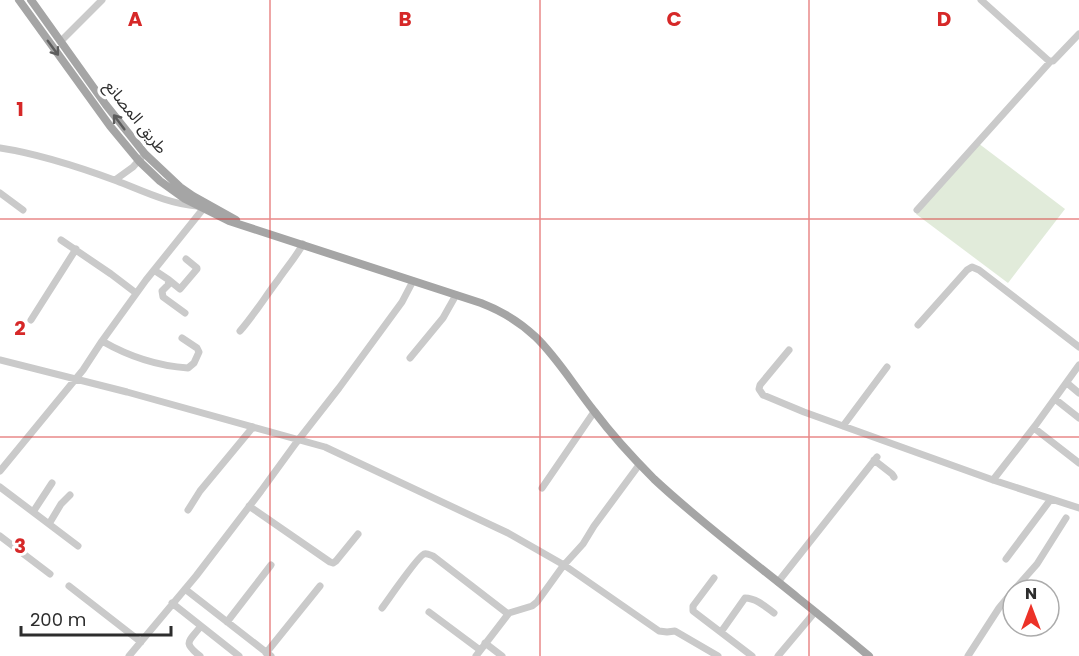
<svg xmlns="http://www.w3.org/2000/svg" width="1079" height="656" font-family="Poppins,'Noto Sans Arabic',sans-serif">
  <rect width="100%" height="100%" fill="#fff"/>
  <path fill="#e1ebda" d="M978,143L1065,209L1008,283L916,214Z"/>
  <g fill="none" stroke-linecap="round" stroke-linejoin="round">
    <path stroke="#cacaca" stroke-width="7" d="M981,0L1049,61H1053L1056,58L1079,34
      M61,41L102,0
      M0,148C40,154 79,167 117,181C143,191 169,204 197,206
      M115,180L133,167L141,158
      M0,193L23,210
      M917,210L1050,62
      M61,240L111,274L136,293
      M154,270L169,280L168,285L162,291L163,297L185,313
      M169,280L180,289L197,269V268L186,259
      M31,320L76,249
      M918,325L967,270L972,267L979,270L1079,347
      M240,331C254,315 265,297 278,280C286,268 296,257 303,244
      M102,341C128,356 158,366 188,368L194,363L199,352L197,348L182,338
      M789,350L760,385L759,389L763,395L804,412L993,480L1079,508
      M410,358L443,318L456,295
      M0,360L127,392L325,447L508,533L564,565L659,631L667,632L675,631L718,656
      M1067,383L1079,393
      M1055,399L1079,418
      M843,426L887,367
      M1034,428L1079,463
      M874,460L892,474L894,477
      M0,471L83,370L102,341L146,280L203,209
      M993,480L1035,426L1079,365
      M0,487L78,546
      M542,488L594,412
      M249,506L330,562L333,563L336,561L358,534
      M188,510L200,491L253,427
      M33,512L52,483
      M49,524L61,504L70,495
      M0,536L50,574
      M1006,559L1051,499
      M714,578L693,606V611L752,656
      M778,582L877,457
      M69,586L141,642
      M185,589L271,656
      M1014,590L1037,564L1066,518
      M172,603L239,656
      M382,608C388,600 418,556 424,554C427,553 430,555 433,556L508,614
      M429,612L480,650
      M227,622L271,565
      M721,632L745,598C756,598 766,607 774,613
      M485,643L502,656
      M266,653L320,586
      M129,656L196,576L261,491L296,443L339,388L402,302L413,281
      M200,656C182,642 189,642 201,626
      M476,656L509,613L532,606L537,602L563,566L583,544L594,526L639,465
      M778,656L815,612
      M968,656L999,608L1013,591"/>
    <path stroke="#a5a5a5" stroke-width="8" d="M19,0L110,126L139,161L160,181L185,199L229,221L481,303C541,326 557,364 594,411C612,435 633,458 654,479C700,522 750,559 798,598C822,617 845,636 869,656
      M31,0L106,105L145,154L180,187L193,196L236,220"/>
  </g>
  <defs><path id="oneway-shaft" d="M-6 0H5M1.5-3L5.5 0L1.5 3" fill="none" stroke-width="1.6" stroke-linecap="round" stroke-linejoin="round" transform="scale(1.5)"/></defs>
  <g stroke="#5d5d5d">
    <use href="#oneway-shaft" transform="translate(53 48) rotate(54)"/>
    <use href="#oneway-shaft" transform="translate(119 122) rotate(-127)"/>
  </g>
  <path fill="none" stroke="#d62828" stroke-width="1.5" stroke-opacity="0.55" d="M270,0V656M540,0V656M809,0V656M0,219H1079M0,437H1079"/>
  <g text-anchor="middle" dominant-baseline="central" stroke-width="6" stroke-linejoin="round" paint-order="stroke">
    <g font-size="16" fill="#2d2d2d" stroke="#fff">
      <text transform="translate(136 117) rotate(51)">طريق المصانع</text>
    </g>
  </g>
  <g font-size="20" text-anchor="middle" font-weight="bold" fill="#d62828" stroke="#fff" stroke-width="6" stroke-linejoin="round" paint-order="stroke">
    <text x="135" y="26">A</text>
    <text x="405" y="26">B</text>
    <text x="674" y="26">C</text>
    <text x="944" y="26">D</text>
    <text x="20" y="116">1</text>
    <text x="20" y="335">2</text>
    <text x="20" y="553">3</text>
  </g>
  <g transform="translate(1031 608)"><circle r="28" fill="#ffffff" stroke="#ababab" stroke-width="1.5"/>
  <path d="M0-4.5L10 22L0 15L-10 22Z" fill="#ec3228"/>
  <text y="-9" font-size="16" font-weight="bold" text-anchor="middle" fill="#2d2d2d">N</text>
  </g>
  <path d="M21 626v9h150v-9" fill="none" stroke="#2d2d2d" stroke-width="3"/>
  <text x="30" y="626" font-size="18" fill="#2d2d2d" stroke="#ffffff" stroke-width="4.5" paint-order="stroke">200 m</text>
</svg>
